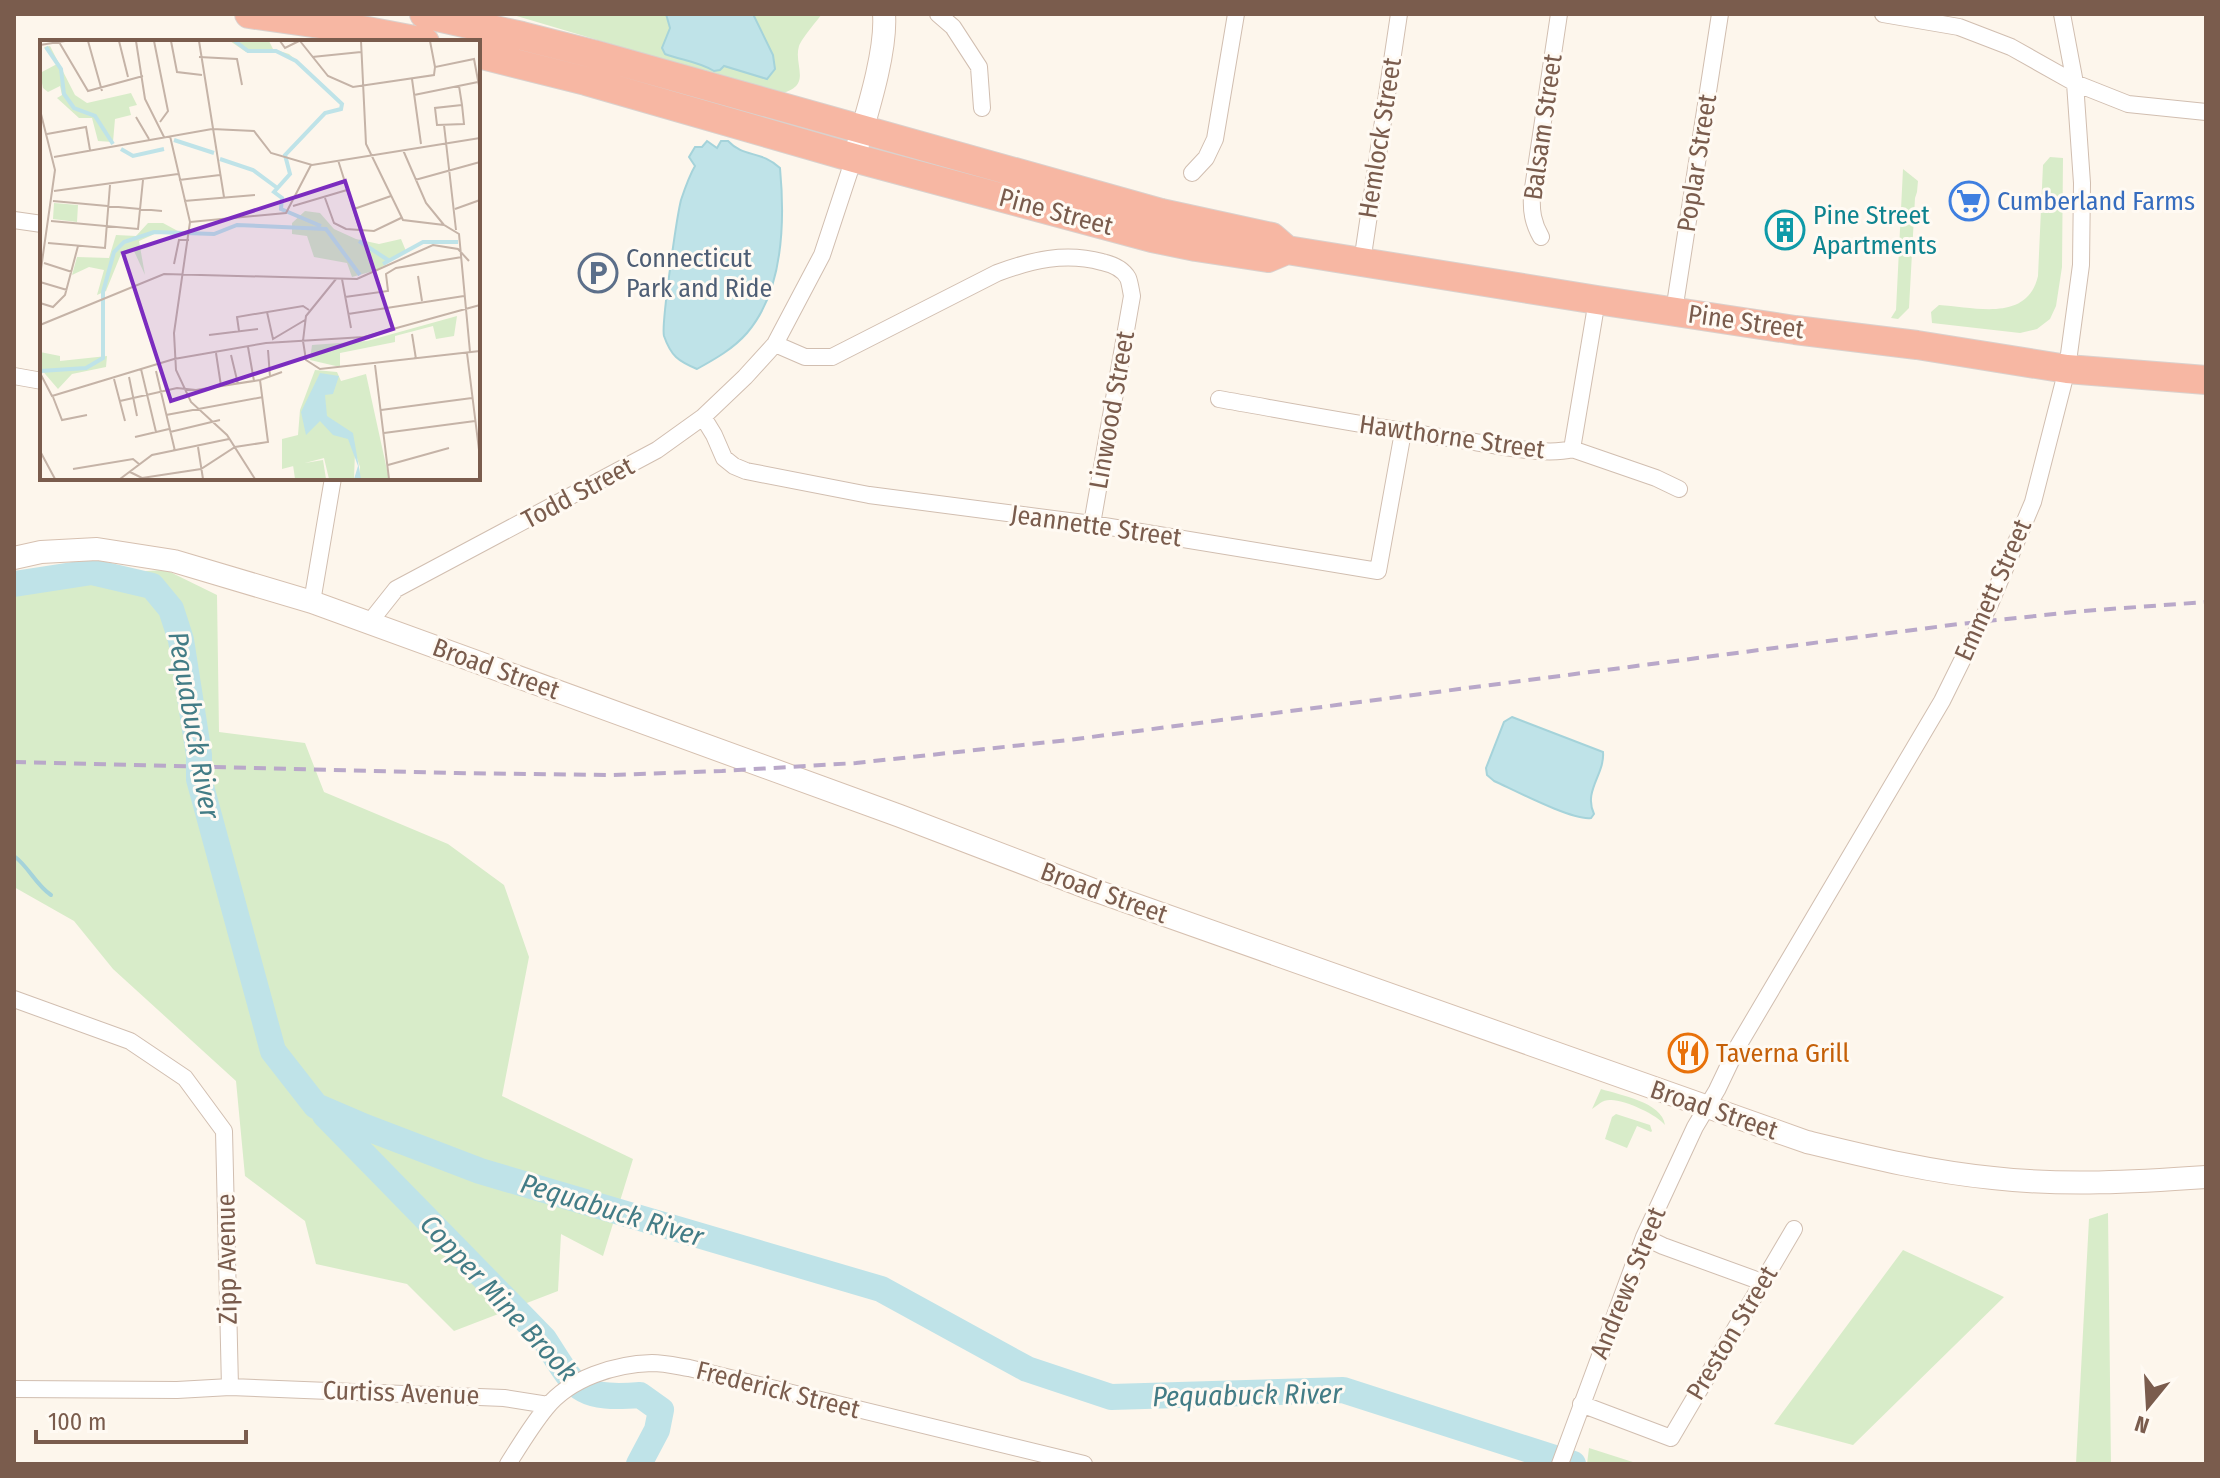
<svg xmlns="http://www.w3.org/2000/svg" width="2220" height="1478" font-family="'Fira Sans Condensed',sans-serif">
  <rect width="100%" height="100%" fill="#fdf6ec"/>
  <path fill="#d8ecc9" d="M510,14H822C816,22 802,38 799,46C793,66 814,86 779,94Z
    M2050,157L2063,158L2062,267L2056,306L2050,319L2037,329L2020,333L1932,323L1931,312L1939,305C1975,307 2027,323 2038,276L2043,165Z
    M1903,169L1918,181L1917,192L1915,198L1909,308L1898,319L1891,318L1896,310Z
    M166,570L217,595L219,732L305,743L324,792L448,844L504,885L529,957L502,1096L633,1159L603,1256L561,1234L558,1291L454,1331L407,1284L316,1264L305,1221L245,1176L236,1081L113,969L74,921L14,887V578Z
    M1601,1089C1620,1095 1662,1102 1665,1125C1658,1115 1623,1099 1610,1100C1602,1100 1598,1105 1592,1109Z
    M1616,1114L1650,1125L1652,1131L1651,1132L1637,1126L1627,1148L1605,1139L1612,1117Z
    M2108,1213L2111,1464H2076L2089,1219Z
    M1903,1250L2004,1297L1853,1445L1774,1424Z
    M1589,1448L1639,1464H1587Z"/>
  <path fill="#bfe3e8" stroke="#a5d3da" stroke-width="2" d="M666,14H753L773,55L775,69L767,79L724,66L720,70L714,71C700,62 681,60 665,54L662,48L670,28Z
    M707,141L717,148L721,141H728C744,158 761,150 780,168C785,222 784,290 747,333C733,349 715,359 697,369C678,361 671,356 664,336C661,325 677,216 681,200C685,188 689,176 695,166L689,157L695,147H702Z
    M1512,717L1603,752C1605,774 1583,791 1594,814L1591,818C1573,821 1514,790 1494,781L1487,775L1486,768L1504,722Z"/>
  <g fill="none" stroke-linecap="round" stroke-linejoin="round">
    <path stroke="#a5d3da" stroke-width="4" d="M14,856C29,867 35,884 51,895"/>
    <path stroke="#bfe3e8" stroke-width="26" d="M14,584L92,572L152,586L171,609L181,640L199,755V779L273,1051L316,1106L365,1127L480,1171L881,1289L1027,1369L1111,1397L1343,1390L1573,1464
      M325,1115L544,1339C576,1388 576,1400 640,1395L661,1410L657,1430L639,1464"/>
    <g stroke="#d1beb0" stroke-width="18">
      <path id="street" d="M938,14L953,27L979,67L982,108
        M1883,14L1959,27L2011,47L2075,83L2128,104L2206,112
        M1192,173L1206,158L1215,139L1236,14
        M14,220L42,224
        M1541,237C1533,223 1531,211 1532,195L1559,14
        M1362,262L1399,14
        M1674,311L1720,14
        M775,344L805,357H832L997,273C1032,260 1065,252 1102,262C1111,264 1123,269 1128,278C1130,283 1131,291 1132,296L1092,524
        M14,376L42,381
        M1219,399C1304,414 1389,430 1475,442C1501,446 1547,456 1572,449L1656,478L1679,489
        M703,417L714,435L724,458L734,466L746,471L869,495L1092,524L1378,571L1403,432
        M1572,449L1597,300
        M312,602L333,478
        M369,623L396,589L657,450L703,417L745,377L775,344L822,255L854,158
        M14,999L130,1041L185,1078L224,1131L230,1387
        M1644,1237L1663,1246L1762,1282
        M14,1389L177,1390L230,1387L504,1398L548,1405
        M1581,1404L1671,1438L1794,1229
        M508,1464C520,1445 532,1425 546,1408C570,1378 615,1364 652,1363C664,1363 677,1366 689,1368L1084,1464
        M1560,1464L1644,1237L1695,1127L1717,1090L1738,1046L1942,701L1990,604L2033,502L2067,369L2081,265L2082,183L2075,83L2062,14"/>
    </g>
    <g stroke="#d6c0b0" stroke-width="24">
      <path id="secondary" d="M854,158C865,119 887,53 884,14
        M14,558L41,552L97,549L174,561L312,602L900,816L1091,889L1807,1142C1869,1157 1930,1172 1993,1178C2063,1186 2135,1182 2206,1177"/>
    </g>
    <g stroke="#dad1cd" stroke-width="30">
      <path id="highway" d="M249,14L362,30L425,42
        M424,14L522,36L593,54L1161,213L1272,237L1287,250L1597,300L1795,330L1917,345L2067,369L2206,380
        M478,54L586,81L854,158L1152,238L1196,247L1268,258L1287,250"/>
    </g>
    <use href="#street" stroke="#fff" stroke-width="16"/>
    <use href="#secondary" stroke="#fff" stroke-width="22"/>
    <use href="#highway" stroke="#f7b7a3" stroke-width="28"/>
    <path stroke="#b9a8c9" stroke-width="4" stroke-dasharray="12 8" stroke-linecap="butt" d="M14,762L456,773L611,775L722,771L856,763L1068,740L1959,624L2083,611L2206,602"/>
  </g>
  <defs>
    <g id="supermarket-ring" transform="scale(2)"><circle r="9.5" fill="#fffaf3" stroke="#3f7fe0" stroke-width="1.5"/><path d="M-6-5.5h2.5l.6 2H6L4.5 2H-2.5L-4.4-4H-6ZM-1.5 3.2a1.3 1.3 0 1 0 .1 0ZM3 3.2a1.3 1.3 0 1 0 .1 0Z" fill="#3f7fe0"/></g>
    <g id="building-ring" transform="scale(2)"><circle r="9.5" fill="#fffaf3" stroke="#0f9aa8" stroke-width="1.5"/><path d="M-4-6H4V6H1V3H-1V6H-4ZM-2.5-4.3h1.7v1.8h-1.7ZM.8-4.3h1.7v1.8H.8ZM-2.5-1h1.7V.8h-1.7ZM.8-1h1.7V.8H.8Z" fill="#0f9aa8"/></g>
    <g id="parking-ring" transform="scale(2)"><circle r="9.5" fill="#fffaf3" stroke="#5c6f8a" stroke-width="1.5"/><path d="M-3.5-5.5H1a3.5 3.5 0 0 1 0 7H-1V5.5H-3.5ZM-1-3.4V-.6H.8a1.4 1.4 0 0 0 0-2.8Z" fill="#5c6f8a"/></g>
    <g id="restaurant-ring" transform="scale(2)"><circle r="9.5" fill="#fffaf3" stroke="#e8710a" stroke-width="1.5"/><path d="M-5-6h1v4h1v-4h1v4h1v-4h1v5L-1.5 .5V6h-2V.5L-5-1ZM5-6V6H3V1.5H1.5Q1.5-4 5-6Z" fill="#e8710a"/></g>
  </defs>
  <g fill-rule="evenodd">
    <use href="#supermarket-ring" x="1969" y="201"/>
    <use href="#building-ring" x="1785" y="230"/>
    <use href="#parking-ring" x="598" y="273"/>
    <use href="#restaurant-ring" x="1688" y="1053"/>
  </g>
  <g text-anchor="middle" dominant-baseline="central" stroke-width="6" stroke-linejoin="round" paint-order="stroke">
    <g font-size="26" fill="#7a5c4d" stroke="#fffaf3">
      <text transform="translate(1543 127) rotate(-82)">Balsam Street</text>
      <text transform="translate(1380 138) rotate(-81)">Hemlock Street</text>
      <text transform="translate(1697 163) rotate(-81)">Poplar Street</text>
      <text transform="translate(1056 212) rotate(15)">Pine Street</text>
      <text transform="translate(1746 322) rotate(8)">Pine Street</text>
      <text transform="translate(1112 410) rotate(-80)">Linwood Street</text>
      <text transform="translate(1452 437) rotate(8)">Hawthorne Street</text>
      <text transform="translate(578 493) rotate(-28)">Todd Street</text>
      <text transform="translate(1096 526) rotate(8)">Jeannette Street</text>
      <text transform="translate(1993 590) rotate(-66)">Emmett Street</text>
      <text transform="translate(496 669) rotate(20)">Broad Street</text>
      <text transform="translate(1104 893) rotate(20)">Broad Street</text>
      <text transform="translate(1714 1110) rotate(19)">Broad Street</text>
      <text transform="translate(227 1259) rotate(-91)">Zipp Avenue</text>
      <text transform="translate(1628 1283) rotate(-68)">Andrews Street</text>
      <text transform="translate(1732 1333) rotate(-59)">Preston Street</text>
      <text transform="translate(778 1390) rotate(14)">Frederick Street</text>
      <text transform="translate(401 1393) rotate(2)">Curtiss Avenue</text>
    </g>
    <g font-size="26" fill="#366cbe" stroke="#fffaf3" text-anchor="start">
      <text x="1997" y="201">Cumberland Farms</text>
    </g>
    <g font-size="26" fill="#0d838f" stroke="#fffaf3" text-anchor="start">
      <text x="1813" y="215">Pine Street<tspan x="1813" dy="30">Apartments</tspan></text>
    </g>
    <g font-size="26" fill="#4e5e75" stroke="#fffaf3" text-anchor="start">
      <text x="626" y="258">Connecticut<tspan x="626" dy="30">Park and Ride</tspan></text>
    </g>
    <g font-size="26" fill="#c56008" stroke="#fffaf3" text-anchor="start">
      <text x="1716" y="1053">Taverna Grill</text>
    </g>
    <g font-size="28" font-style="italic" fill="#437c86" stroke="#fffaf3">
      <text transform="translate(194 725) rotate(80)">Pequabuck River</text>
      <text transform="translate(612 1210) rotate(17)">Pequabuck River</text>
      <text transform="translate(499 1298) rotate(47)">Copper Mine Brook</text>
      <text transform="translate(1247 1395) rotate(-1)">Pequabuck River</text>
    </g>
  </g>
  <g transform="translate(40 40)">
    <rect width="440" height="440" fill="#fdf6ec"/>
    <path d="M190,1H229L233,9L249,14L258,22L235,12H206ZM10,6L35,55L47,63L91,53L97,65L89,67L91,75L75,79L73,102L58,101L52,78H39L17,58L22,55L20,46L8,52L3,48L0,33L17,24L4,7ZM14,163L38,165L37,182L13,179ZM265,171L280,173L294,189L316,199L339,204L361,199L366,211L337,230L312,237L307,223L274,217L267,196L252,194V183ZM108,183H123L147,196L119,192L99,201L105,235L94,211L81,214L66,251L57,255L64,230L49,227L32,235L37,217L69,218L76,195L96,196ZM417,276L414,296L396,299L393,286L355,296V302L300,313V327L270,320L272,305L327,301ZM0,312L20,316V321L67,316L66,327L32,334L18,349L0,328ZM275,330L297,332L301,341L326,334L349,439H319L320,427L315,412L314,439H289L284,418L242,429V399L258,395L260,370ZM283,420L286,439H255L253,425Z" fill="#d8ecc9"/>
    <path d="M280,333L299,336L293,354L285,355L287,376L313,393L321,439H314L318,426L308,399L293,395L280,381L266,395L261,372Z" fill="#bfe3e8"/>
    <path fill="none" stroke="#bfe3e8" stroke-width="4" d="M195,1L208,11H236L256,21L302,64L301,69L285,73L245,115L250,134L234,152L242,158L241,169L281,186M6,7L21,29L24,54L34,68L55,76L73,104M134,100L174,113M81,109L93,116L124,109M180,119L213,130L236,147M319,201L348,220M343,224L383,202H418M0,331L46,328L63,318V252L74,212L84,202L114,192L174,194L197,185L286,189L320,235"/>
    <path fill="none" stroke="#c5b3a7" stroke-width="2" d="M48,1L62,51M79,1L88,37M96,1L105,59L124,97M114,1L128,71L120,82M131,1L137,32L162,35M159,1L184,157M240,1L245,8L259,1M260,1L288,36L313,47L394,35L395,27L434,19L440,51M321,1L326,104L363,180L404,185L419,194L430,312M390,1L395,27M19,2L48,51L103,36M0,5L25,1M159,17L197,19L202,45M272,17L321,12M372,39L381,104M419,46L422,65L424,84L397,85L395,68L422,65M374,55L438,42M0,70L15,130L0,236M96,77L109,99M404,85L416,190M7,94L46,87L50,110M130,96L150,182L134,293L136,330L151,362L187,395L215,439M363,110L386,163L404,185M14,117L172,89L214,91L231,113L272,125L440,98M298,120L320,190M139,140L180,135M375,140L440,122M14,151L138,134M285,158L294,183L306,189L334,191L361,178M13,161L122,171M144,161L215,155M253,166L307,150M314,169L351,156M415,169L440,160M11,181L98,189L103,140M150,182L246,173L271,125M8,203L65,208L70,145M4,223L32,232M134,224L139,200H149M378,236L382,261M302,239L311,288M0,242L27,250M305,257L348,251L346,234L356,228L422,217M0,263L13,267L25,255L38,206M227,272L233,299L265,280M308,274L424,256M0,285L124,234L317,239L393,205L418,209L429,221M199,291L197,277L263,266L269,270M372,294L376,319M169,295L218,289M263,301L266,276L296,239M263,301L266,320L280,329L440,311M208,307L214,341M228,310L230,337M176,313L181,346M427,313L440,418M191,315L198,344M335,325L349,439M101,329L116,392M116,331L135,411M0,333L12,356L134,319L226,303L324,297L440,265M89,337L97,376M74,339L85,381M13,357L22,380L47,375M80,361L137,348L156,350L220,340L242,332M341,370L432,358M126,375L223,357M130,392L180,380M344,393L435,381M95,397L129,389M158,407L163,439M0,411L15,439M348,425L409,408M33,429L93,419L99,424M90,432L102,438L161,429L195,407L228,402L220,340M80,439L112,415L189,399"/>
    <path fill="#7b2cbf" fill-opacity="0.15" stroke="#7b2cbf" stroke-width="4" d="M305,141L353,289L131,361L83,213Z"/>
    <rect width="440" height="440" fill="none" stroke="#7a5c4d" stroke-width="4"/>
  </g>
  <rect width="2220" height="1478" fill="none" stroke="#7a5c4d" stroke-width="32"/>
  <g transform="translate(2148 1406) rotate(198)" stroke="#fffaf3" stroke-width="6" paint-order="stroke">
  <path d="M0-6L14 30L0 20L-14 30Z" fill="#7a5c4d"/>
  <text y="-12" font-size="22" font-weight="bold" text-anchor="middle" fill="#7a5c4d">N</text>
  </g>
  <path d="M36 1430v12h210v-12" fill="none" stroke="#7a5c4d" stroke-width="4"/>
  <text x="48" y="1430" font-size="24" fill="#7a5c4d" stroke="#fffaf3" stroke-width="6" paint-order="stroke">100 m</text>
</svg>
